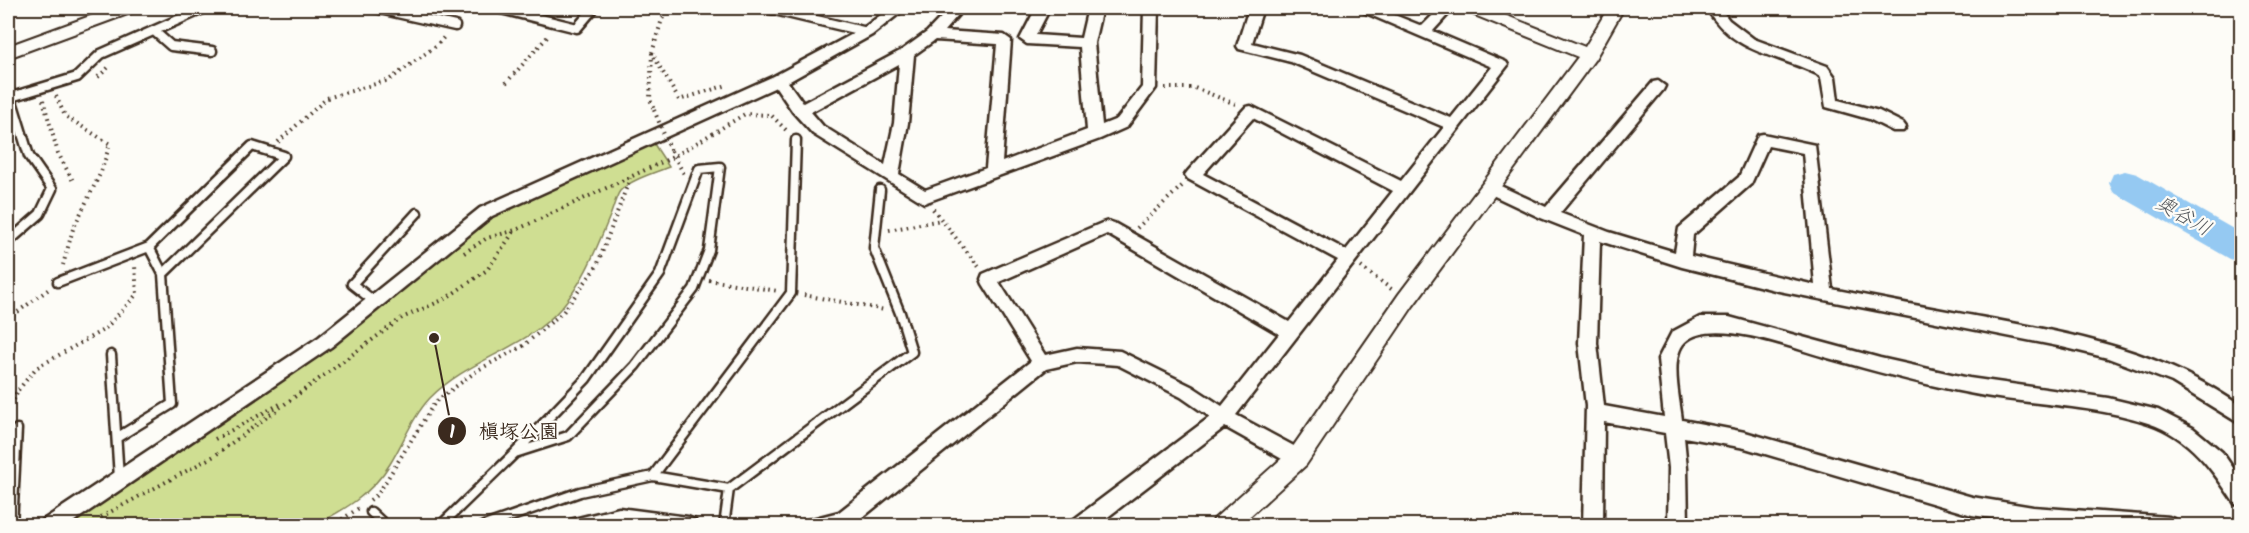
<svg xmlns="http://www.w3.org/2000/svg" width="2249" height="533" font-family="Kalam,'Klee One',sans-serif">
  <rect width="100%" height="100%" fill="#fdfcf7"/>
  <filter id="ink" filterUnits="userSpaceOnUse"><feTurbulence type="fractalNoise" baseFrequency=".0167" numOctaves="2"/><feDisplacementMap in="SourceGraphic" scale="12" xChannelSelector="R" yChannelSelector="G"/><feConvolveMatrix kernelMatrix="1 2 1 2 8 2 1 2 1" color-interpolation-filters="sRGB"/></filter>
  <g filter="url(#ink)">
    <path fill="#cfde92" stroke="#858458" stroke-width="1.5" d="M654,144L669,167C656,172 630,180 620,191C616,196 613,209 610,216C596,249 585,280 561,308C526,349 468,359 430,398C413,416 403,443 390,464C372,494 344,510 313,526H59L348,334L390,296L478,226L503,211L596,167Z"/>
    <g fill="none" stroke-linecap="round" stroke-linejoin="round">
      <path fill="#95c9f2" fill-rule="evenodd" d="M2125,171L2137,174L2242,234V263L2230,259L2113,192L2109,183L2113,174Z"/>
      <g stroke="#3b2a1e" stroke-width="13">
        <path id="service" d="M375,8L455,26
          M497,8L577,28L594,8
          M766,8L867,32
          M154,31L171,46L212,51
          M8,88L29,156L52,189L40,214L8,242
          M8,98L77,77L101,54L205,8
          M252,146L284,156L163,274L149,247Z
          M720,167L709,250L694,289L635,366L568,436L515,453L586,379L660,274L699,169Z
          M58,282L149,247
          M375,302L352,284L417,213
          M111,355L119,478
          M118,437L172,404L163,274
          M729,489L653,476L791,293L796,140
          M371,512L386,526
          M12,526L17,429
          M440,526L515,453
          M484,526L580,492L653,476
          M724,526L729,489L912,352L900,313L874,248L880,190"/>
      </g>
      <g stroke="#3b2a1e" stroke-width="5">
        <path id="minor" d="M890,8H906L872,35L788,82L803,103L902,50L927,32L950,8H964L944,31L1004,35L1011,40L1002,162L1087,130L1080,47L1027,44L1020,39L1036,8H1050L1036,35L1081,38L1088,8H1102L1094,43L1102,125L1117,119L1142,87L1144,8H1158L1156,88L1127,127L1100,139L924,203L813,134L793,112L776,87L492,216L331,347L67,526H41L43,520L319,337L480,208L774,76L862,29ZM935,40L997,44L986,168L925,190L899,174L908,123L914,55ZM899,64L894,123L885,165L823,126L811,112Z
          M1249,8H1263L1252,43L1300,55L1451,118L1492,67L1361,11L1359,8H1377L1422,26L1440,8H1454L1433,31L1506,62L1508,65L1236,415L1305,452L1307,458L1305,464L1298,466L1291,464L1225,427L1096,526H1071L1073,520L1210,417L1181,397L1118,365L1077,362L1046,369L852,526H806L808,520L839,512L1031,361L983,284L981,279L983,274L1102,223L1108,221L1114,223L1289,322L1338,260L1188,179L1185,175L1188,171L1246,107L1251,106L1401,181L1444,127L1291,62L1239,49L1237,46ZM1253,118L1393,191L1346,250L1203,174ZM1107,234L1279,334L1222,406L1193,387L1120,351L1077,348L1045,355L999,282Z
          M1706,8H1720L1729,20L1754,39L1827,66L1835,77L1838,100L1879,111L1903,123L1906,127L1903,131H1893L1869,119L1826,107L1821,78L1817,74C1771,52 1736,55 1706,8Z
          M1658,81L1665,86L1663,90L1560,213L1609,232L1675,252L1679,228L1739,177L1758,135L1763,134L1815,145L1832,289C1881,299 1931,308 1980,317C2073,334 2163,350 2242,407V425L2172,382L2108,358L2058,346L1779,291L1682,267L1600,241L1597,343L1604,406L1664,417L1658,359L1672,332L1700,317H1729L1880,358L1969,378L2108,398L2158,410L2193,428L2222,452L2242,481V506L2235,504C2212,469 2190,437 2148,423C2091,404 2027,405 1969,393C1921,384 1874,371 1828,358C1795,349 1712,316 1685,342C1669,357 1680,400 1682,420L1745,432L1972,497L2033,507L2169,517L2176,520L2178,526H2043L1972,515L1745,448L1684,437L1687,468L1688,526H1668L1669,468L1665,433L1604,422L1603,526H1583L1586,406L1579,343L1584,235L1541,218L1486,192L1484,188L1486,184L1492,182L1546,207L1653,82ZM1768,146L1803,153L1815,285L1691,256L1693,235L1751,184Z
          M619,508L688,517L695,520L697,526H568L570,520Z"/>
      </g>
      <g stroke="#3b2a1e" stroke-width="4">
        <path id="tertiary" d="M112,8H135L133,12L8,58V46Z
          M1465,8H1487L1585,47L1608,8H1624L1595,59L1413,306L1306,465L1239,526H1211L1214,519L1290,451L1399,294L1578,57L1467,12Z"/>
      </g>
      <path stroke="#3b2a1e" stroke-width="4" stroke-dasharray="1.5 4.5" stroke-linecap="butt" d="M671,8L662,19L652,53L679,100L727,85
        M652,53L650,99L654,110
        M98,77L110,66
        M506,83L550,34
        M1165,88H1195L1238,105
        M56,96L65,116L110,144L101,172L73,229L63,265
        M43,100L58,153L74,183
        M278,142L327,98L389,80L436,46L445,36
        M671,151L684,174
        M933,209L979,267
        M1137,228L1184,184
        M889,230L941,220
        M464,253L487,238L516,230L673,157L745,114L771,115L788,132
        M1361,267L1394,291
        M709,280L778,291
        M804,295L885,310
        M8,319L49,289
        M8,396L19,389L36,368L105,329L137,294L135,266
        M8,410L19,390
        M215,439L282,403
        M370,500L378,494L435,402L478,370L523,346L563,312L597,266L630,178
        M101,517L214,456L402,318L445,299L487,270L515,230
        M332,526L359,508"/>
      <use href="#service" stroke="#fdfcf7" stroke-width="8"/>
      <use href="#minor" fill="#fdfcf7" fill-rule="evenodd"/>
      <use href="#tertiary" fill="#fdfcf7" fill-rule="evenodd"/>
      <path stroke="#3b2a1e" stroke-width="4" stroke-dasharray="1.5 4.5" stroke-linecap="butt" d="M654,110L671,151"/>
    </g>
  </g>
  <g text-anchor="middle" dominant-baseline="central" stroke-width="4.5" stroke-linejoin="round" paint-order="stroke">
    <g font-size="20" font-style="italic" fill="#565a5e" stroke="#fdfcf7">
      <text transform="translate(2183 217) rotate(30)">奥谷川</text>
    </g>
  </g>
  <path fill="none" stroke="#3b2a1e" stroke-width="2" d="M434 338L452 431"/>
  <g fill="#3b2a1e" stroke="#fdfcf7" stroke-width="2">
    <circle cx="434" cy="338" r="6"/>
    <circle cx="452" cy="431" r="15"/>
  </g>
  <g font-size="18" text-anchor="middle" font-weight="bold" fill="#fff">
    <text x="452" y="438">1</text>
  </g>
  <g font-size="20" text-anchor="middle" font-weight="bold" fill="#3b2a1e" stroke="#fdfcf7" stroke-width="4.5" stroke-linejoin="round" paint-order="stroke">
    <text x="519" y="438">槇塚公園</text>
  </g>
  <rect width="2249" height="533" fill="none" stroke="#fdfcf7" stroke-width="30"/>
  <rect x="15" y="15" width="2219" height="503" fill="none" stroke="#3b2a1e" stroke-width="2" filter="url(#ink)"/>
</svg>
